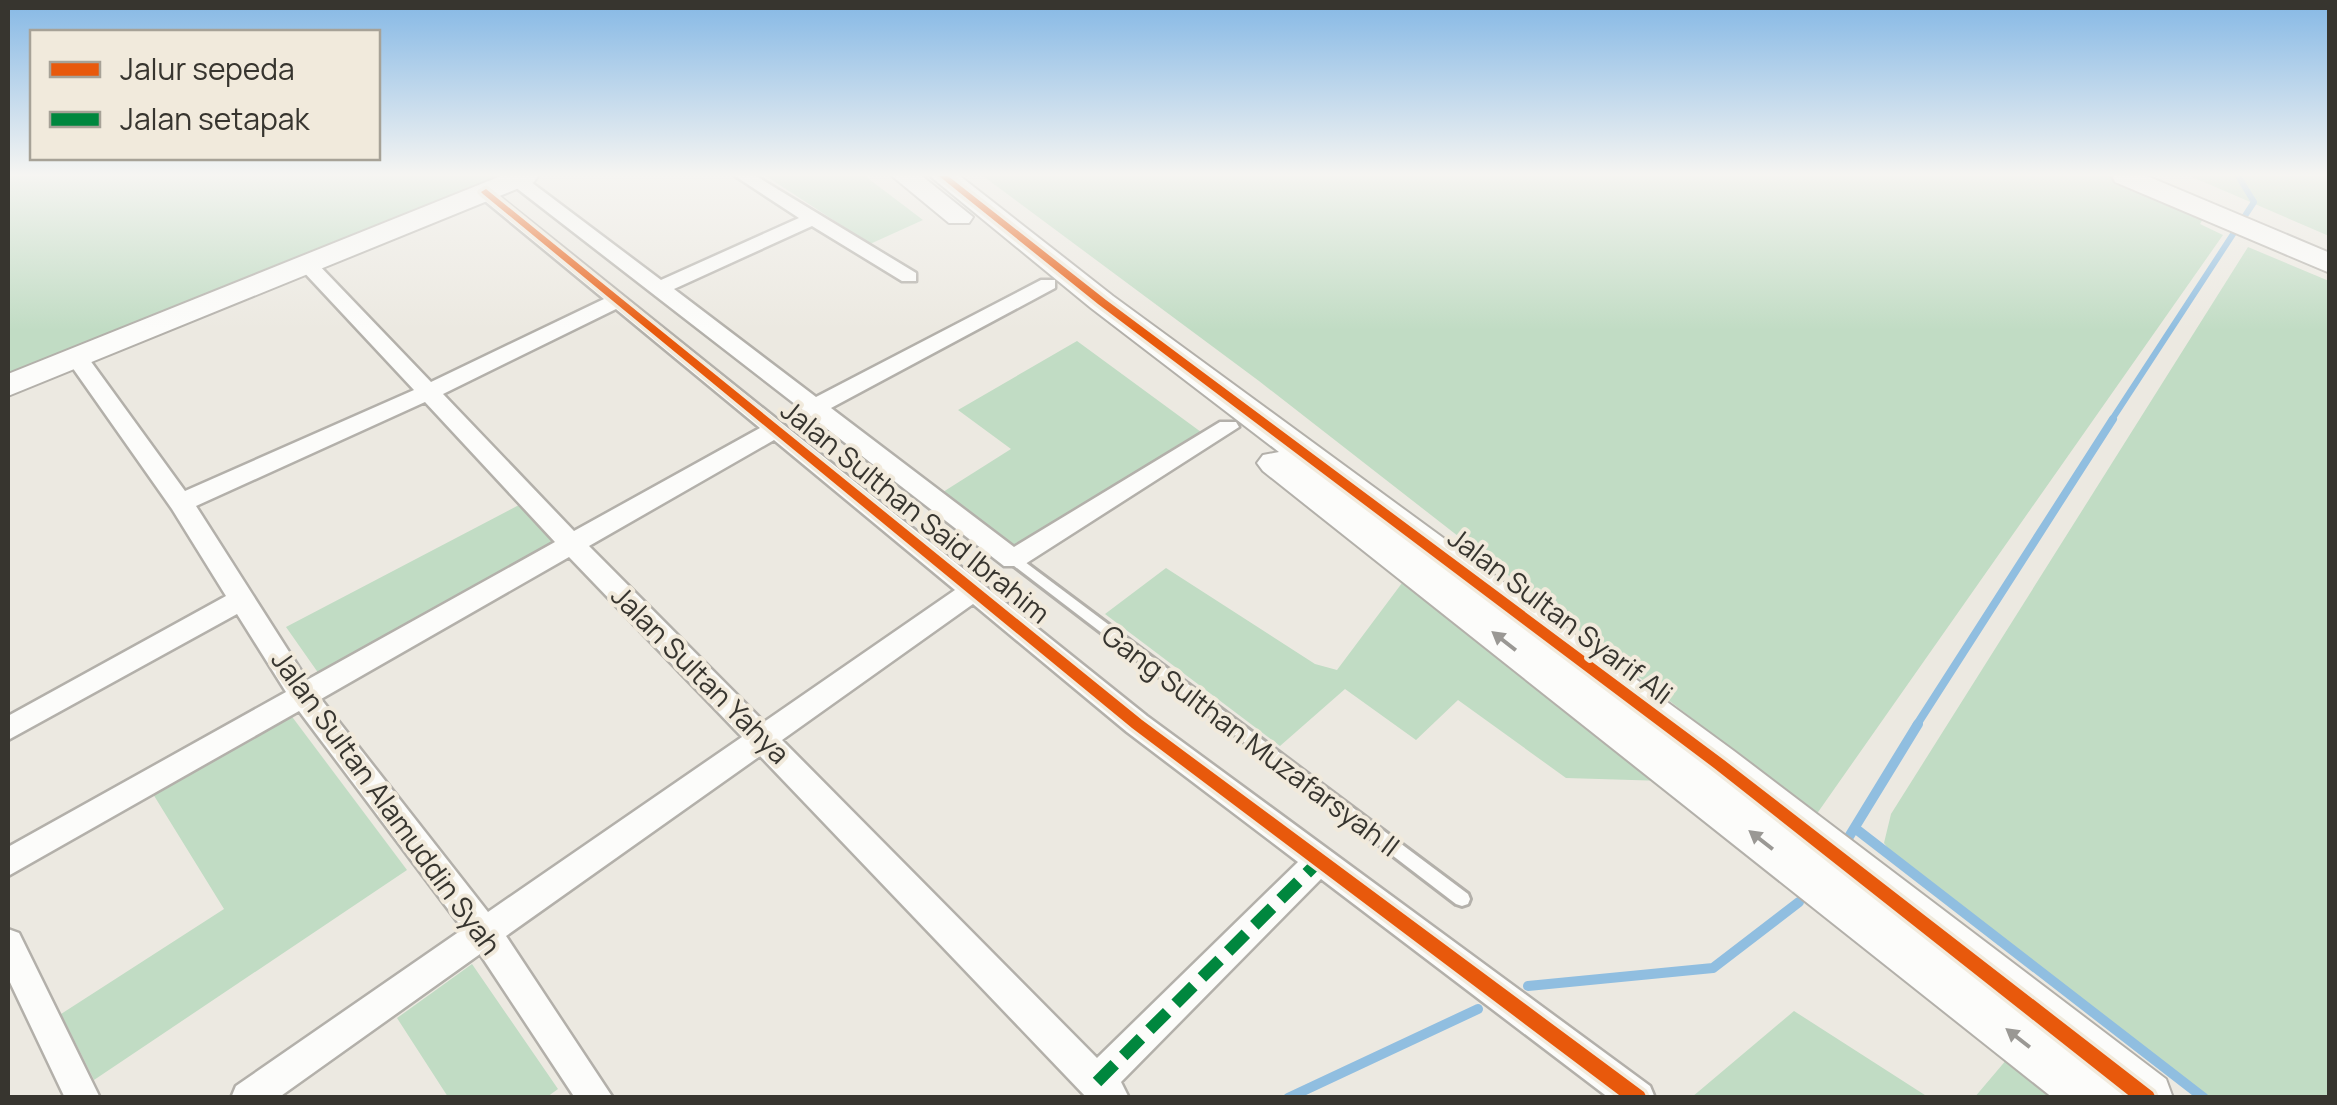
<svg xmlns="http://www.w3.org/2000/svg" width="2337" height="1105" font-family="Manrope,sans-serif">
  <rect width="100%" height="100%" fill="#ece9e1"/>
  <path fill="#c1dcc4" d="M8,176H500L502,177L8,377Z
    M766,176H865L923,220L870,244Z
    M983,176H2109L2204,217L2200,224L2223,235L1816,815L1259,381Z
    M2190,176H2238L2247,191L2242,176H2329V236Z
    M2248,247L2329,281V1097H2202L1904,869L1884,843L1891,814Z
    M1077,341L1201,432L1016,548L943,492L1011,449L958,410Z
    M519,505L556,544L319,674L286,627Z
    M1166,568L1315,664L1337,670L1405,579L1665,781L1566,778L1458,700L1416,740L1345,689L1280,746L1105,614Z
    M290,714L407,870L94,1080L61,1014L224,909L153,794Z
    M472,964L558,1089L547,1097H448L397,1018Z
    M1794,1011L1928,1097H1692Z
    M2013,1052L2072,1098H1974Z"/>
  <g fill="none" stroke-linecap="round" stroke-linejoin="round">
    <path stroke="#90bee0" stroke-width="6" d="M2111,421L2254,202L2238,176"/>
    <path stroke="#90bee0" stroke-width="8" d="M1916,726L2113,419"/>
    <path stroke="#90bee0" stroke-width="10" d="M1856,829L2204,1098
      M1847,840L1918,724
      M1528,986L1713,968L1799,902
      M1288,1098L1478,1009"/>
    <g stroke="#b3b0aa" stroke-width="6">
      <path id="lane" d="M1013,554L1017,556L1468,894L1470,899L1468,904L1462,906L1456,904L1009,562L1007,559Z"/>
    </g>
    <g stroke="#b3b0aa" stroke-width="5">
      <path id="street" d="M509,176H523L661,280L799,218L735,176H756L916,273V281H902L812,226L674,289L816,397L1041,280H1055V288L831,408L1014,547L1220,422H1236L1239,427L1022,566H1004L510,183Z
        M486,186L1147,716L1650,1086L1655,1098H1609L1321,879L1121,1082L1129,1098H1087L760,756L506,936L613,1098H575L480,954L278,1098H231L236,1086L463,929L299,711L8,876V847L286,692L237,614L8,740V716L226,596L172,509L65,357L68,352H84L185,491L414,390L300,268V260H314L431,382L604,299L479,196V188ZM616,309L760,428L574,531L443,394ZM425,402L555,542L307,680L196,506ZM774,440L955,590L764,722L589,546ZM569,557L742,737L488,912L321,699ZM973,604L1127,732L1298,862L1097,1058L782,740Z
        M8,929L19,933L100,1098H65L8,978Z"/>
    </g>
    <g stroke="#b3b0aa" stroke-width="4">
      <path id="secondary" d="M501,176H538L534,182L8,396V374Z
        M892,176H922L973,217L969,223H949Z
        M930,176H960L1113,296L1734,751L2166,1079L2173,1098H2053L1263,471L1257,463L1263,455L1279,452L1091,308Z
        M2112,176H2147L2330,253V273L2115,182Z"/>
    </g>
    <use href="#lane" fill="#fcfcfa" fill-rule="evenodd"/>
    <use href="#street" fill="#fcfcfa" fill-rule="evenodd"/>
    <use href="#secondary" fill="#fcfcfa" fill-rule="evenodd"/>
    <path stroke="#00873e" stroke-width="12" stroke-dasharray="25 12" stroke-linecap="butt" d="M1097,1082L1320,860"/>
    <g stroke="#f1eadc" stroke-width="7">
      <path id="cycleway" d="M939,176H948L1106,300L1724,760L2153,1092L2156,1098H2132L1714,768L1098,304Z
        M486,189L1142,720L1644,1092L1647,1098H1623L1132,728L483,194L481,192Z"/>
    </g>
    <use href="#cycleway" fill="#e8590c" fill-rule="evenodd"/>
  </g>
  <defs><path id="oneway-solid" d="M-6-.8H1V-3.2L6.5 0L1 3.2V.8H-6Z" transform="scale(2.5)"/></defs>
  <g fill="#9a9894">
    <use href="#oneway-solid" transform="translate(1504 641) rotate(-142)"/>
    <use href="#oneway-solid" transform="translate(1761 840) rotate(-142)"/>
    <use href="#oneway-solid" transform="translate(2018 1038) rotate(-142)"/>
  </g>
  <linearGradient id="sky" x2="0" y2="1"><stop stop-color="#85b8e5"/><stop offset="0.53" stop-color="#f6f5f2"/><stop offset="1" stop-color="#f6f5f2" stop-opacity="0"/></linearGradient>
  <rect width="2337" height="330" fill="url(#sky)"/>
  <g text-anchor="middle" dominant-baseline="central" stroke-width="8" stroke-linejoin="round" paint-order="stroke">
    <g font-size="28" fill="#37352f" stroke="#f1eadc">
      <text transform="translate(916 511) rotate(39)">Jalan Sulthan Said Ibrahim</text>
      <text transform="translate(1561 615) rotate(37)">Jalan Sultan Syarif Ali</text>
      <text transform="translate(701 674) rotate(45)">Jalan Sultan Yahya</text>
      <text transform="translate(1251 740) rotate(37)">Gang Sulthan Muzafarsyah II</text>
      <text transform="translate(387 802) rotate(54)">Jalan Sultan Alamuddin Syah</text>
    </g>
  </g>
  <rect width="2337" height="1105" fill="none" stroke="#37352f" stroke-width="20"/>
  <rect x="30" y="30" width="350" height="130" fill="#f1eadc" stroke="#a7a297" stroke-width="2.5"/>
  <rect x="50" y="62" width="50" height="15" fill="#e8590c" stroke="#a7a297" stroke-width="2.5"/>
  <text x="120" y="80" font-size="30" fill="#37352f">Jalur sepeda</text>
  <rect x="50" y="112" width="50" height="15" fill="#00873e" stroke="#a7a297" stroke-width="2.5"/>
  <text x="120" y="130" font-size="30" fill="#37352f">Jalan setapak</text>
</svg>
